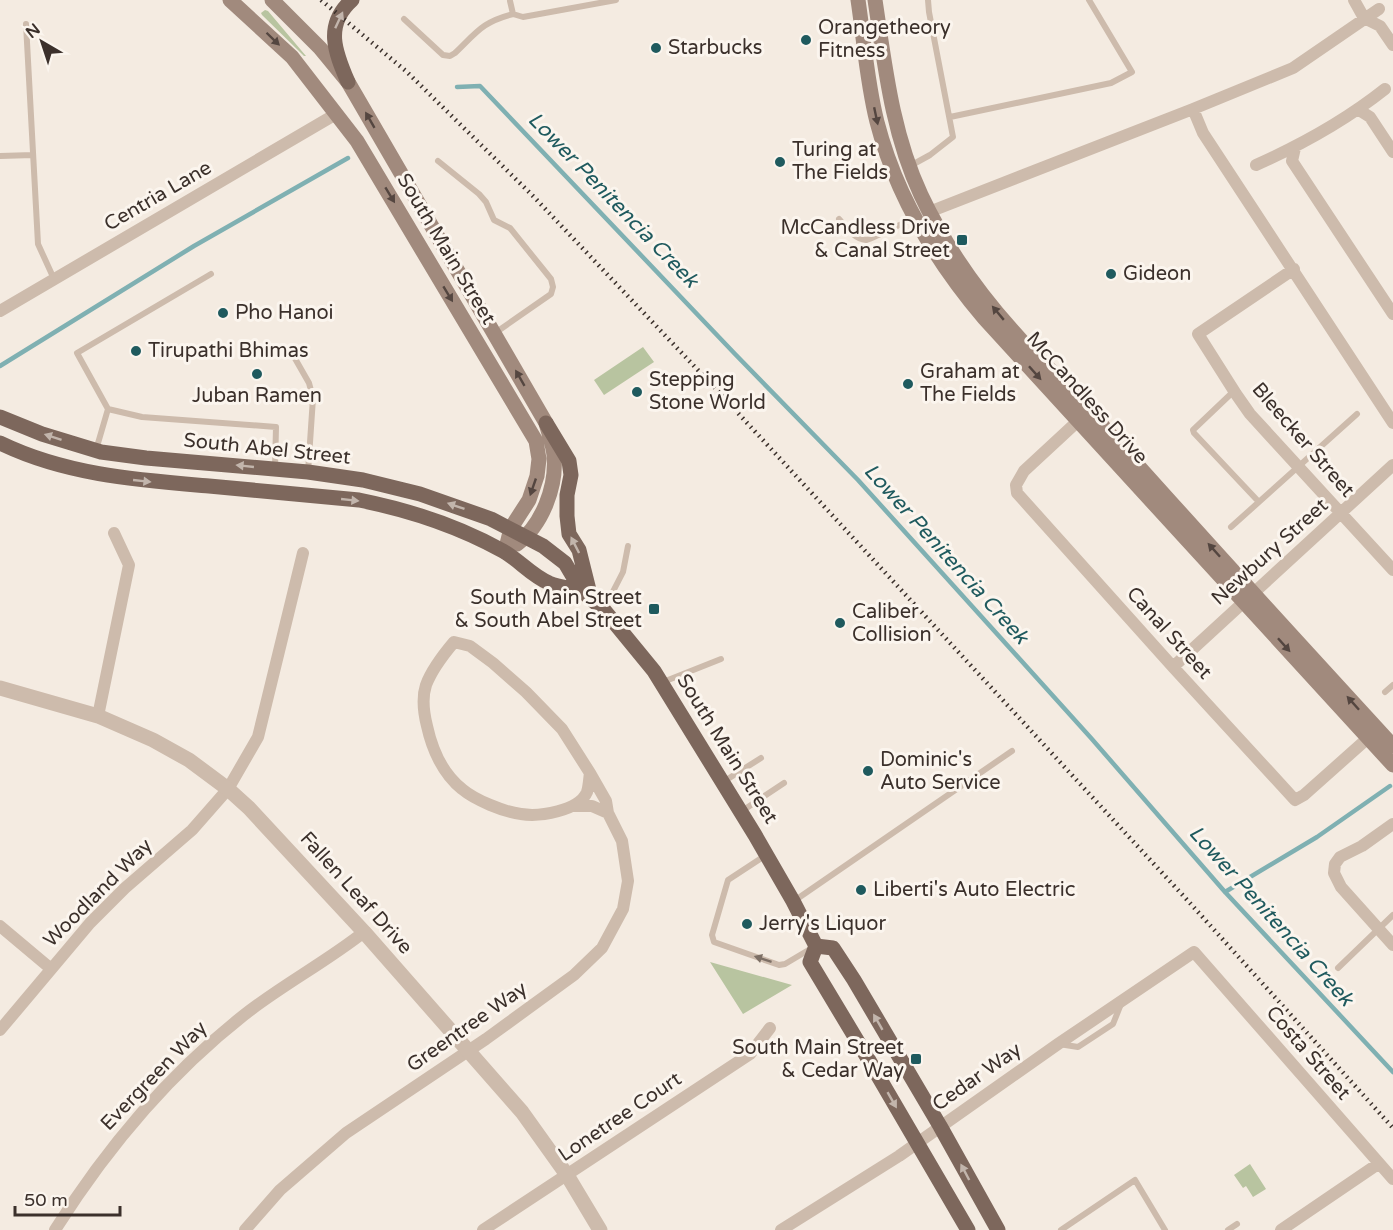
<svg xmlns="http://www.w3.org/2000/svg" width="1393" height="1230" font-family="'Varela Round',sans-serif">
  <rect width="100%" height="100%" fill="#f4ebe1"/>
  <path fill="#b8c4a0" d="M265,10L268,11L306,56H304L262,15L261,13Z
    M643,347L654,362L604,395L594,380Z
    M710,962L792,985L743,1014Z
    M1250,1164L1266,1189L1253,1197L1246,1186L1243,1188L1234,1175Z"/>
  <g fill="none" stroke-linecap="round" stroke-linejoin="round">
    <path stroke="#7fb0b2" stroke-width="4.5" d="M457,87L480,86L735,354L858,480L1091,738L1225,892L1393,1072
      M0,366L194,246L348,158
      M1225,892L1317,837L1390,786"/>
    <path stroke="#cdbbac" stroke-width="6" d="M513,14L523,17L616,0
      M404,19L443,55L450,56L455,53C477,32 482,22 513,14L510,1
      M26,24L38,244L54,279
      M950,117L1111,83L1132,72L1089,0
      M0,156L33,155
      M438,161L479,194L486,202L494,220L510,228L551,279L553,287L551,294L495,333
      M910,166L930,155L953,137L929,12L928,0
      M839,219C846,227 854,239 866,240C870,240 906,221 915,218
      M293,355L309,383L313,398L308,472
      M1234,391L1193,430L1194,433L1258,501
      M108,409L142,417L276,427L275,468
      M96,450L108,409L77,353L211,274
      M1231,527L1357,414
      M604,609L623,572L628,546
      M663,682L721,659
      M1385,692L1393,685
      M723,782L761,758
      M742,811L784,783
      M766,855L728,880L712,935L714,942L779,965L785,964L812,948
      M794,901L1012,751
      M1338,968L1393,915
      M1059,1044L1078,1047L1113,1024L1121,1004
      M1061,1230L1135,1180L1165,1230
      M1228,1230L1237,1224"/>
    <path stroke="#cdbbac" stroke-width="12" d="M1354,0L1364,18L1380,26L1393,45
      M1379,9L1293,68L1193,109L1203,133L1393,423
      M1359,110L1370,117L1393,152
      M1295,148L1292,161L1393,314
      M1256,165C1303,144 1346,120 1385,89
      M929,212L1193,109
      M1294,269L1198,334L1236,394L1250,414L1393,570
      M0,311L336,114
      M1078,421L1024,471L1016,485L1017,493L1173,667L1295,800L1304,795L1368,738
      M454,642L470,646L493,663L526,692L562,729L590,773C589,779 589,786 587,792C579,811 539,817 521,814C504,812 475,800 462,789C443,774 432,749 427,726C424,714 422,697 426,685C432,669 443,655 454,642Z
      M1173,667L1393,465
      M98,716L129,565L114,533
      M573,806H592L608,813
      M1393,824L1362,846L1340,857L1335,864L1334,873L1341,887L1393,945
      M0,926L50,968
      M0,1030L90,923L125,888L192,830L228,789L258,737L303,553
      M55,1230C106,1149 169,1074 244,1015C282,985 326,962 364,932
      M245,1230L280,1190L346,1133L486,1039L574,975L602,948L623,909L628,881L622,841L608,813L606,801L590,773
      M483,1230L750,1054L770,1028
      M781,1230L899,1156L1058,1044L1194,952L1393,1179
      M1281,1230L1378,1164"/>
    <path stroke="#cdbbac" stroke-width="15" d="M0,688L98,716L153,740L189,760L228,789L249,808L364,932L522,1112L567,1175L600,1230"/>
    <path stroke="#a18a7d" stroke-width="15" d="M230,0L292,57L357,141L536,441L539,459L537,476L529,500L511,528L505,552
      M272,0L320,48L348,82L546,423C549,434 553,445 554,455C557,487 542,525 517,544
      M858,0C864,40 867,83 877,122C896,196 935,260 984,318L1393,765
      M875,0C885,66 892,133 921,195C946,248 981,297 1021,340C1044,365 1070,388 1092,414C1191,526 1292,636 1393,746"/>
    <path stroke="#7d675c" stroke-width="15" d="M348,82C335,52 324,25 352,0
      M0,417L42,434L101,452L146,458L308,472L363,480L420,494L491,519L543,546L565,563L581,590L604,610L654,671L755,835L793,901L816,946
      M546,423L569,461L571,475L567,495V516L569,534L579,550L591,598
      M0,443C66,475 137,480 209,486C259,491 309,495 359,500C409,510 458,526 503,551C519,560 532,576 549,583C558,587 571,588 581,590
      M816,946L833,948L854,980L940,1126L998,1230
      M816,946L810,962L867,1057L968,1230"/>
    <path stroke="#3b302b" stroke-width="4.5" stroke-dasharray="1.5 4.5" stroke-linecap="butt" d="M321,0L407,72L534,197L713,386L1189,902L1393,1128"/>
  </g>
  <defs><path id="oneway-solid" d="M-6-.8H1V-3.2L6.5 0L1 3.2V.8H-6Z" transform="scale(1.5)"/></defs>
  <g fill="#c2b5ac">
    <use href="#oneway-solid" transform="translate(339 20) rotate(-65)"/>
    <use href="#oneway-solid" transform="translate(53 437) rotate(-162)"/>
    <use href="#oneway-solid" transform="translate(245 466) rotate(-174)"/>
    <use href="#oneway-solid" transform="translate(142 481) rotate(6)"/>
    <use href="#oneway-solid" transform="translate(350 500) rotate(6)"/>
    <use href="#oneway-solid" transform="translate(456 506) rotate(-161)"/>
    <use href="#oneway-solid" transform="translate(575 545) rotate(-117)"/>
    <use href="#oneway-solid" transform="translate(878 1022) rotate(-120)"/>
    <use href="#oneway-solid" transform="translate(892 1100) rotate(60)"/>
    <use href="#oneway-solid" transform="translate(965 1172) rotate(-118)"/>
  </g>
  <g fill="#544640">
    <use href="#oneway-solid" transform="translate(273 39) rotate(44)"/>
    <use href="#oneway-solid" transform="translate(876 116) rotate(78)"/>
    <use href="#oneway-solid" transform="translate(370 120) rotate(-120)"/>
    <use href="#oneway-solid" transform="translate(390 195) rotate(59)"/>
    <use href="#oneway-solid" transform="translate(448 294) rotate(59)"/>
    <use href="#oneway-solid" transform="translate(998 313) rotate(-130)"/>
    <use href="#oneway-solid" transform="translate(1035 373) rotate(48)"/>
    <use href="#oneway-solid" transform="translate(520 378) rotate(-120)"/>
    <use href="#oneway-solid" transform="translate(533 487) rotate(109)"/>
    <use href="#oneway-solid" transform="translate(1214 550) rotate(-132)"/>
    <use href="#oneway-solid" transform="translate(1284 645) rotate(48)"/>
    <use href="#oneway-solid" transform="translate(1353 703) rotate(-132)"/>
  </g>
  <use fill="#7d6f65" href="#oneway-solid" transform="translate(763 959) rotate(-162)"/>
  <g fill="#1f5a5e" stroke="#fbf5ee" stroke-width="2">
    <circle cx="806" cy="40" r="6"/>
    <circle cx="656" cy="48" r="6"/>
    <circle cx="780" cy="162" r="6"/>
    <rect x="956" y="234" width="12" height="12" rx="3"/>
    <circle cx="1111" cy="274" r="6"/>
    <circle cx="223" cy="313" r="6"/>
    <circle cx="136" cy="351" r="6"/>
    <circle cx="257" cy="374" r="6"/>
    <circle cx="908" cy="384" r="6"/>
    <circle cx="637" cy="392" r="6"/>
    <rect x="648" y="603" width="12" height="12" rx="3"/>
    <circle cx="840" cy="623" r="6"/>
    <circle cx="868" cy="771" r="6"/>
    <circle cx="861" cy="890" r="6"/>
    <circle cx="747" cy="924" r="6"/>
    <rect x="910" y="1053" width="12" height="12" rx="3"/>
  </g>
  <g text-anchor="middle" dominant-baseline="central" stroke-width="6" stroke-linejoin="round" paint-order="stroke">
    <g font-size="20" fill="#3b302b" stroke="#fbf5ee" text-anchor="start">
      <text x="818" y="28">Orangetheory<tspan x="818" dy="23">Fitness</tspan></text>
      <text x="668" y="48">Starbucks</text>
      <text x="792" y="150">Turing at<tspan x="792" dy="23">The Fields</tspan></text>
      <text x="950" y="228" text-anchor="end">McCandless Drive<tspan x="950" dy="23">&amp; Canal Street</tspan></text>
      <text x="1123" y="274">Gideon</text>
      <text x="235" y="313">Pho Hanoi</text>
      <text x="148" y="351">Tirupathi Bhimas</text>
      <text x="920" y="372">Graham at<tspan x="920" dy="23">The Fields</tspan></text>
      <text x="649" y="380">Stepping<tspan x="649" dy="23">Stone World</tspan></text>
      <text x="257" y="396" text-anchor="middle">Juban Ramen</text>
      <text x="642" y="598" text-anchor="end">South Main Street<tspan x="642" dy="23">&amp; South Abel Street</tspan></text>
      <text x="852" y="612">Caliber<tspan x="852" dy="23">Collision</tspan></text>
      <text x="880" y="760">Dominic's<tspan x="880" dy="23">Auto Service</tspan></text>
      <text x="873" y="890">Liberti's Auto Electric</text>
      <text x="759" y="924">Jerry's Liquor</text>
      <text x="904" y="1048" text-anchor="end">South Main Street<tspan x="904" dy="23">&amp; Cedar Way</tspan></text>
    </g>
    <g font-size="20" fill="#3b302b" stroke="#fbf5ee">
      <text transform="translate(158 196) rotate(-30)">Centria Lane</text>
      <text transform="translate(446 249) rotate(59)">South Main Street</text>
      <text transform="translate(1087 398) rotate(48)">McCandless Drive</text>
      <text transform="translate(1303 440) rotate(49)">Bleecker Street</text>
      <text transform="translate(267 449) rotate(6)">South Abel Street</text>
      <text transform="translate(1270 552) rotate(-42)">Newbury Street</text>
      <text transform="translate(1169 633) rotate(48)">Canal Street</text>
      <text transform="translate(727 749) rotate(58)">South Main Street</text>
      <text transform="translate(98 893) rotate(-45)">Woodland Way</text>
      <text transform="translate(356 893) rotate(48)">Fallen Leaf Drive</text>
      <text transform="translate(467 1027) rotate(-35)">Greentree Way</text>
      <text transform="translate(1308 1053) rotate(49)">Costa Street</text>
      <text transform="translate(154 1076) rotate(-46)">Evergreen Way</text>
      <text transform="translate(977 1077) rotate(-35)">Cedar Way</text>
      <text transform="translate(620 1117) rotate(-34)">Lonetree Court</text>
    </g>
    <g font-size="21" font-style="italic" fill="#1f5a5e" stroke="#fbf5ee">
      <text transform="translate(613 200) rotate(46)">Lower Penitencia Creek</text>
      <text transform="translate(946 554) rotate(48)">Lower Penitencia Creek</text>
      <text transform="translate(1271 916) rotate(48)">Lower Penitencia Creek</text>
    </g>
  </g>
  <g transform="translate(42 42) rotate(321)" stroke="#fbf5ee" stroke-width="4.5" paint-order="stroke">
  <path d="M0-4.5L10 22L0 15L-10 22Z" fill="#3b302b"/>
  <text y="-9" font-size="16" font-weight="bold" text-anchor="middle" fill="#3b302b">N</text>
  </g>
  <path d="M15 1206v9h105v-9" fill="none" stroke="#3b302b" stroke-width="3"/>
  <text x="24" y="1206" font-size="18" fill="#3b302b" stroke="#fbf5ee" stroke-width="4.5" paint-order="stroke">50 m</text>
</svg>
